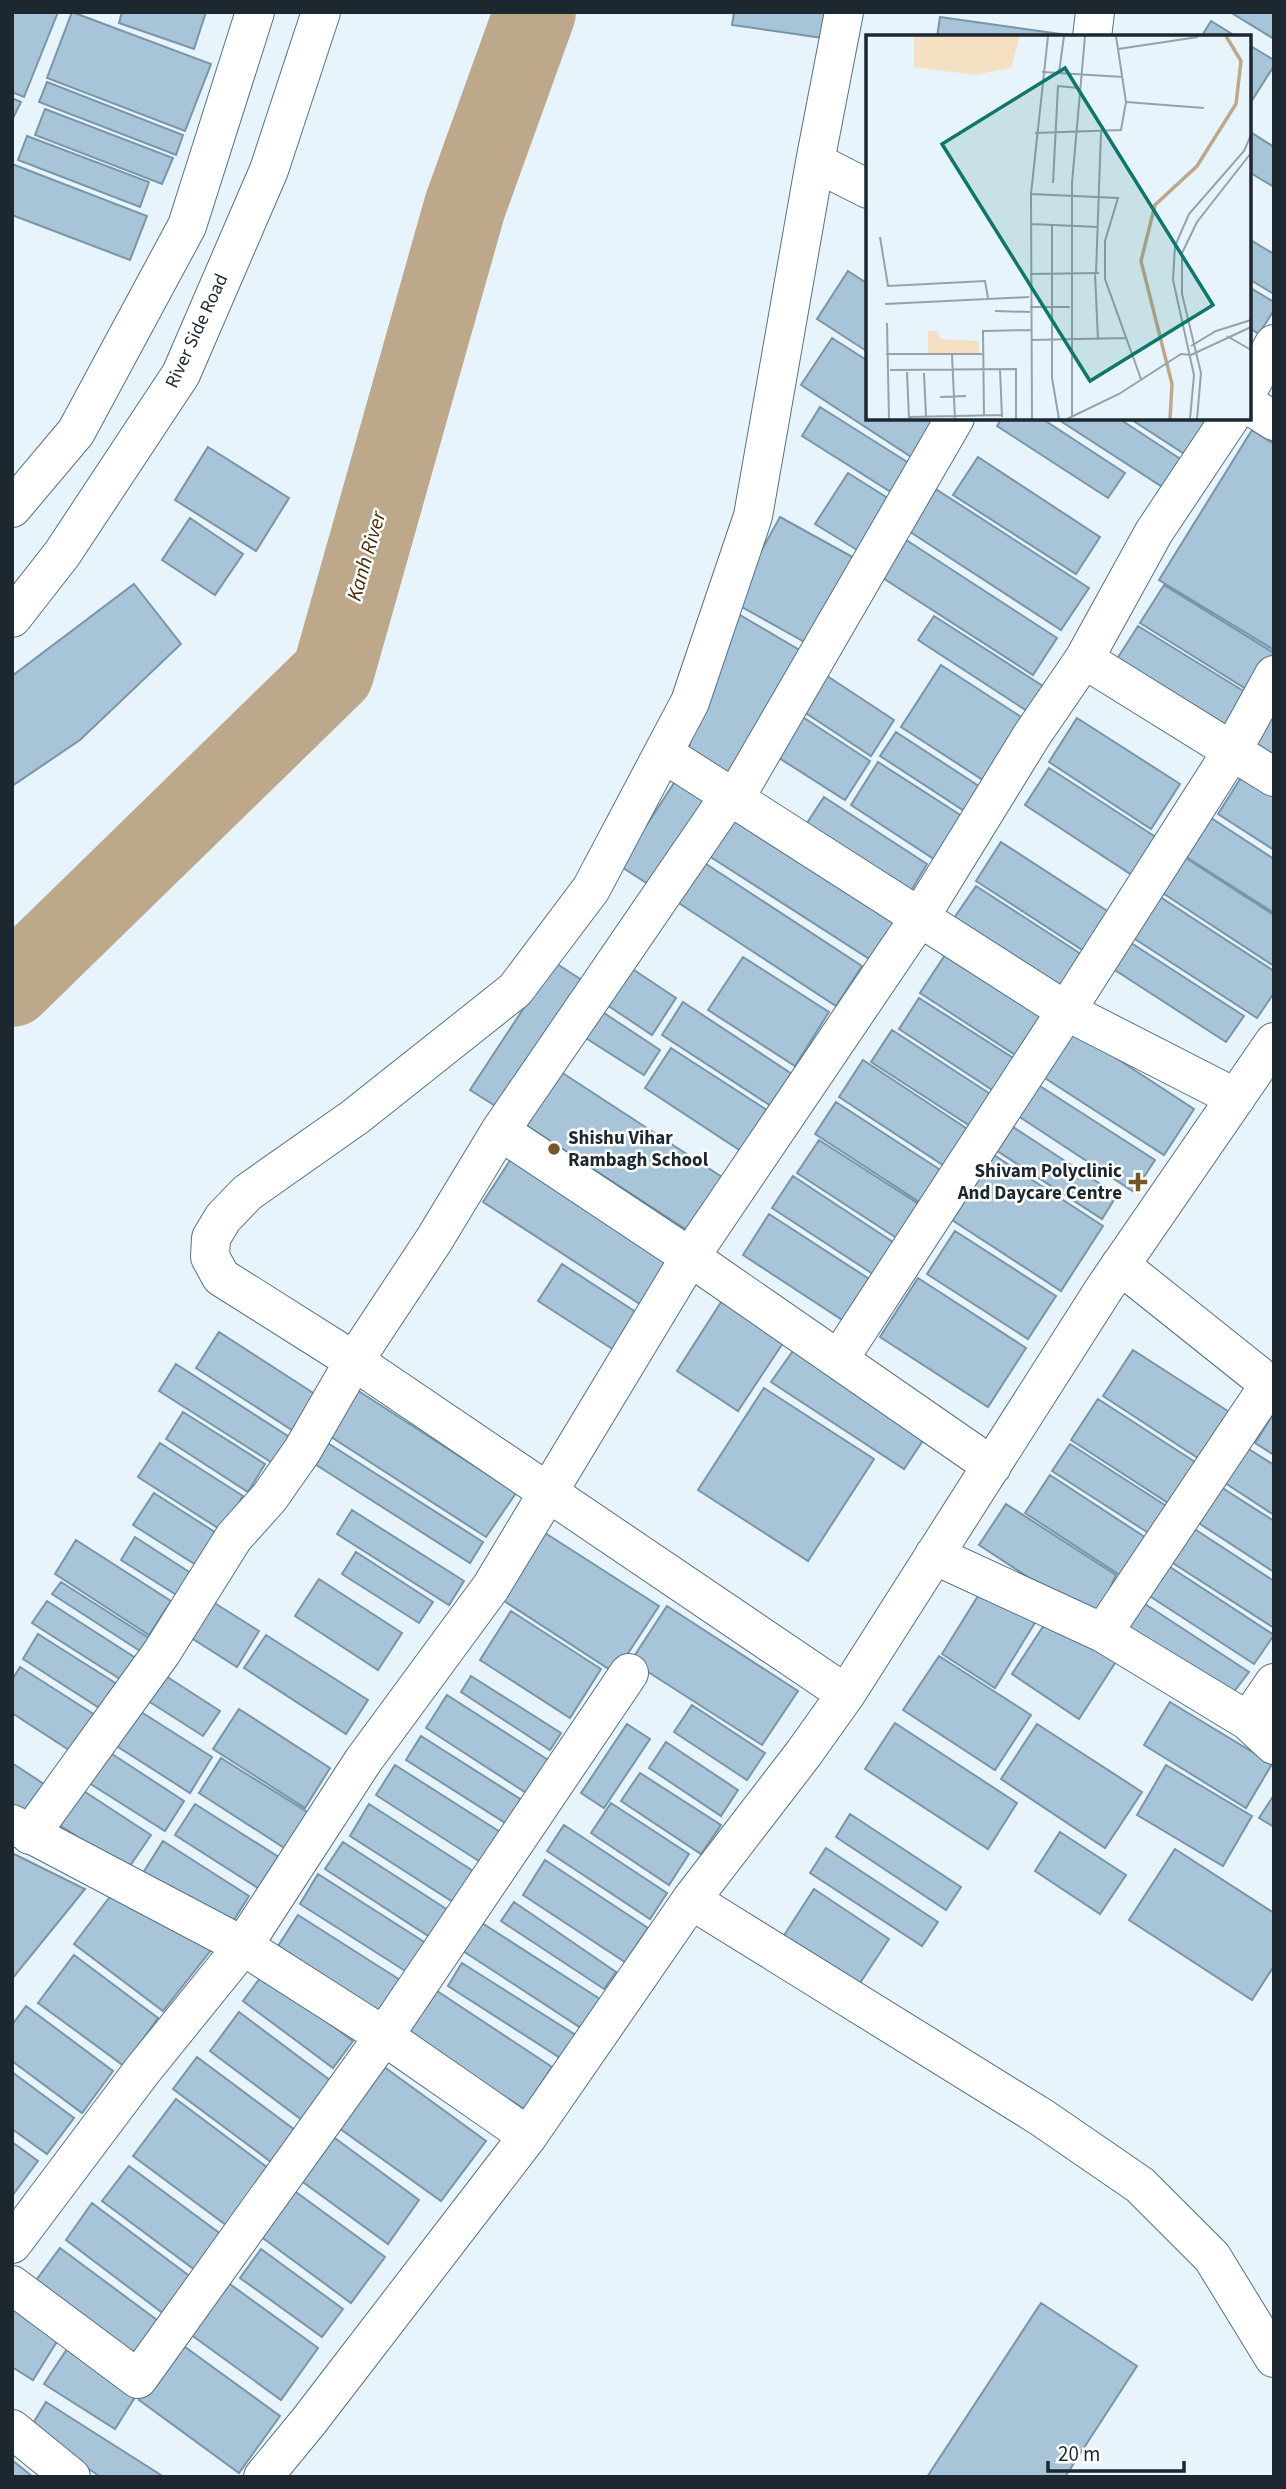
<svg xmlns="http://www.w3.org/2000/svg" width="1286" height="2489" font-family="'Source Sans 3',sans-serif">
  <rect width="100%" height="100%" fill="#e8f4fc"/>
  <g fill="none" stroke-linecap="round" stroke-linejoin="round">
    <path stroke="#bea88b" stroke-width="82" d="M12,986L333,673L465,206L535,12"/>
  </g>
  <path fill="#a7c4d8" stroke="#7996a9" stroke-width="2" d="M12,12H58L24,97L12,92Z
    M72,12L211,64L185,131L47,78Z
    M122,12H206L194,49L119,23Z
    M734,12H833L830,39L732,25Z
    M1230,12H1274V39Z
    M940,17L1082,37H937Z
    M1211,21L1237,37H1201Z
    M1249,45L1274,60V66L1249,105Z
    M47,82L183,135L176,155L39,102Z
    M12,98L21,102L12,120Z
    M45,109L173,158L162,184L35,135Z
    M1249,131L1274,147V187L1249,172Z
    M27,136L149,182L140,207L18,160Z
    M12,164L147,216L130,260L12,215Z
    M1249,239L1274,254V294L1249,279Z
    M848,271L868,284V352L817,319Z
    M1249,287L1274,302V310L1259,334L1249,328Z
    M832,338L868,361V418H943L916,460L801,385Z
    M820,407L920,470L902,499L802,436Z
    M1002,418H1041L1125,473L1108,498L997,426Z
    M1056,418H1118L1182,460L1164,488Z
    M1129,418H1210L1186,455Z
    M1252,430L1274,444V650L1159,580Z
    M208,447L289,498L256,551L175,500Z
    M978,457L1100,537L1076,574L953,495Z
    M848,473L894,502L862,553L815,524Z
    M928,484L1089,588L1061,630L901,526Z
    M780,517L856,559L808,644L733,602Z
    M190,518L243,554L215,595L162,560Z
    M897,534L1057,638L1033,675L872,571Z
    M134,584L181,644L80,740L12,786V676Z
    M1164,585L1274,653L1251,692L1140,623Z
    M735,612L808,655L730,779L687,754L711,672Z
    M934,616L1046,688L1030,713L918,640Z
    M1138,626L1250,695L1228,732L1115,662Z
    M941,665L1029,722L989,784L901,727Z
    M815,668L894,720L871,756L792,704Z
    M1274,708V765L1248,749Z
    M795,712L870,761L845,800L768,751Z
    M1077,718L1180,784L1151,829L1049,762Z
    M896,732L988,792L972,816L880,756Z
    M878,762L965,818L937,861L851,805Z
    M1049,768L1162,841L1138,879L1025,805Z
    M1244,773L1274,792V850L1218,814Z
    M678,777L713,800L656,889L620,866Z
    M824,797L927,864L911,891L807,823Z
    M737,805L901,913L871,960L706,854Z
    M1202,812L1274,859V913L1177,851Z
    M1001,842L1115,916L1090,955L976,881Z
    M1175,851L1274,915V966L1152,886Z
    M697,858L862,966L836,1006L671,898Z
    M976,886L1084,956L1061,992L952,921Z
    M1151,891L1274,971V993L1257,1018L1124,932Z
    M1122,937L1244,1016L1226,1042L1104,963Z
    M949,949L1050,1014L1020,1058L920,993Z
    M743,957L829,1012L795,1066L708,1010Z
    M554,962L591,986L508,1114L470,1090Z
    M628,966L676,998L652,1035L604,1003Z
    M919,998L1018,1061L997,1093L899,1029Z
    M683,1002L792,1074L771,1106L662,1035Z
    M601,1011L660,1050L644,1075L584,1037Z
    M1064,1024L1194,1109L1164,1155L1034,1071Z
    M892,1030L998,1099L978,1131L871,1062Z
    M671,1048L770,1112L744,1153L645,1088Z
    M863,1060L972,1132L949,1169L839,1097Z
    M558,1070L725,1179L690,1232L524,1124Z
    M1029,1079L1155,1160L1134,1192L1009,1110Z
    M836,1102L945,1173L924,1205L815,1134Z
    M1007,1123L1117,1195L1102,1219L991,1147Z
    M819,1140L928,1210L906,1244L797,1173Z
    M515,1153L675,1258L643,1306L483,1202Z
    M994,1155L1103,1226L1061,1291L952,1220Z
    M793,1176L902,1248L882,1280L772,1208Z
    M769,1214L880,1286L853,1327L743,1255Z
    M955,1231L1056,1296L1028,1339L927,1274Z
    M562,1264L642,1316L617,1352L538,1301Z
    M918,1278L1026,1348L988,1407L880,1337Z
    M725,1296L787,1337L738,1411L677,1371Z
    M219,1332L321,1398L298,1434L196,1368Z
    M797,1345L930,1430L904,1469L771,1382Z
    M1133,1350L1234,1415L1204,1462L1103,1396Z
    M176,1364L291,1438L274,1464L159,1391Z
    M354,1388L516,1493L486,1537L325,1433Z
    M764,1388L874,1459L808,1561L698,1490Z
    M1098,1399L1209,1471L1182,1512L1071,1440Z
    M183,1412L265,1464L248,1492L166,1439Z
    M1274,1413V1455L1255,1443Z
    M323,1440L483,1542L470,1563L310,1461Z
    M160,1443L243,1496L221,1530L138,1477Z
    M1070,1444L1168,1507L1150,1534L1052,1471Z
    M1244,1446L1274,1465V1515L1222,1481Z
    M1050,1475L1154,1543L1129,1581L1025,1513Z
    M1221,1487L1274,1521V1572L1197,1522Z
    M154,1493L221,1536L201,1568L133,1525Z
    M1006,1504L1116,1575L1095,1621L979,1545Z
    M352,1510L464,1581L449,1605L337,1534Z
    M1190,1526L1274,1581V1628L1168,1560Z
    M542,1531L659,1606L615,1673L498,1597Z
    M135,1537L197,1577L183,1599L121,1560Z
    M76,1540L171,1601L149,1635L55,1574Z
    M356,1552L433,1602L419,1623L342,1574Z
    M1167,1565L1274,1635L1254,1664L1148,1595Z
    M319,1579L402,1633L378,1670L295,1616Z
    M61,1582L152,1640L143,1653L52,1594Z
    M983,1588L1036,1621L995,1688L942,1654Z
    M205,1597L259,1631L237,1667L182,1632Z
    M1139,1600L1249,1672L1226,1702L1116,1636Z
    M47,1601L142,1662L128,1684L32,1623Z
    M667,1606L798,1691L762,1745L631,1661Z
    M511,1611L601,1669L570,1718L480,1660Z
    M1050,1616L1117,1660L1079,1719L1012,1674Z
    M38,1634L117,1684L101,1709L23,1659Z
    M266,1635L368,1700L346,1734L244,1668Z
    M939,1656L1031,1715L995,1770L903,1710Z
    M20,1667L106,1722L83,1759L12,1713V1680Z
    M158,1671L220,1711L203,1736L142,1697Z
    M471,1676L561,1733L550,1750L461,1692Z
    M447,1695L556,1765L534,1798L426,1728Z
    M1170,1702L1272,1764L1246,1808L1144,1745Z
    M127,1703L212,1757L190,1793L104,1738Z
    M692,1705L765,1753L747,1780L674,1732Z
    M239,1709L330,1768L305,1808L213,1749Z
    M895,1723L1017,1803L988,1849L865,1769Z
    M627,1724L650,1739L604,1808L581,1793Z
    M1037,1724L1142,1792L1105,1848L1001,1779Z
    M421,1736L525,1802L510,1826L406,1760Z
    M666,1742L738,1790L721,1816L649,1768Z
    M109,1752L184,1801L165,1831L89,1783Z
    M221,1758L309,1813L286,1849L199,1793Z
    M12,1763L53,1790L33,1821L12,1808Z
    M395,1765L508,1837L488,1867L376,1795Z
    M1166,1765L1252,1816L1223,1866L1137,1815Z
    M640,1773L721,1825L701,1854L621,1801Z
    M76,1786L151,1835L128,1869L53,1821Z
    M1274,1795V1827L1259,1818Z
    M611,1803L689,1854L669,1885L591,1833Z
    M195,1804L282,1859L261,1890L175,1835Z
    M369,1804L484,1878L464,1909L350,1836Z
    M850,1814L961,1887L946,1910L836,1837Z
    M564,1825L667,1893L650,1919L547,1851Z
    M1060,1832L1126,1875L1100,1914L1035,1871Z
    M163,1841L249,1896L227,1931L141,1876Z
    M343,1842L454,1914L436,1941L325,1869Z
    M826,1848L938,1922L922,1946L810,1873Z
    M1175,1849L1274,1913V1966L1252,2000L1129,1920Z
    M12,1853L85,1889L12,1979Z
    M545,1860L648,1928L625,1962L523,1895Z
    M318,1874L429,1945L410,1974L300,1904Z
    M814,1889L889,1939L856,1989L781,1940Z
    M115,1890L215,1945L163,2011L74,1944Z
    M514,1902L616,1972L604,1989L501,1921Z
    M298,1915L408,1985L381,2027L271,1957Z
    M482,1923L600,1999L581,2028L463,1951Z
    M74,1955L158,2018L124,2066L38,2003Z
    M462,1963L579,2037L565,2061L448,1986Z
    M263,1974L353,2041L333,2068L243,2001Z
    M428,1985L552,2067L524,2109L400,2028Z
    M26,2006L113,2071L82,2113L12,2061V2025Z
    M239,2012L331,2081L302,2120L210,2051Z
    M197,2057L299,2133L275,2165L173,2089Z
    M376,2061L486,2141L441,2201L332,2123Z
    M12,2072L74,2118L47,2154L12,2129Z
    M176,2099L268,2168L226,2225L133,2156Z
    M328,2133L419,2200L388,2244L296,2177Z
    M12,2142L38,2161L12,2196Z
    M129,2166L222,2235L195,2270L102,2201Z
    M289,2187L385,2257L351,2303L256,2233Z
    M92,2203L192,2278L164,2314L66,2240Z
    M60,2248L161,2323L132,2363L31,2287Z
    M261,2249L343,2309L322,2337L240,2278Z
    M227,2282L318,2348L281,2400L190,2334Z
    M1041,2303L1137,2366L1065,2477H927Z
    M12,2304L61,2335L33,2380L12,2367Z
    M181,2344L280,2416L239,2473L139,2400Z
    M67,2349L137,2394L115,2429L44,2384Z
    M46,2402L164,2477H101L29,2430Z
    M12,2460L33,2477H12Z"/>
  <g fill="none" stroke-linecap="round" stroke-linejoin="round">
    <g stroke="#567183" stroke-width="40">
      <path id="minor" d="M844,12L815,162L753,516L690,702L591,889L515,990L355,1117L247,1193L223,1218L211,1238L210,1257L221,1277L354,1361L846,1694
        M1092,37L1095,12
        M815,162L868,189
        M1249,388L1274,344
        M1249,405L1274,421
        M1084,659L1274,777
        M663,753L1066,1011L1236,1098
        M735,798L955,418
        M500,1131L690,1257L992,1466
        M1120,1265L1274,1388
        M839,1359L1066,1011L1232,751L1274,675
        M934,1555L1103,1633L1248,1721L1274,1745
        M1103,1633L1269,1385
        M1248,1721L1274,1683
        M12,1824L243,1946L384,2036L528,2136
        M30,1835L162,1652L234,1537L269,1498L302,1451L354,1361L434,1240L500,1131L730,795
        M691,1900L1041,2117L1140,2185L1212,2257L1274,2358
        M12,2244L142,2071L243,1946L363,1761L491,1587L690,1257L920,917L1032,735L1084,659L1154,532L1230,418
        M12,2285L138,2379L384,2036L629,1673
        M12,2429L71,2477
        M263,2477L309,2421L528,2136L691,1900L804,1753L846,1694L1104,1289L1274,1042"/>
    </g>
    <g stroke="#567183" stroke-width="40">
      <path id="major" d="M12,508L76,432L187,226L255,12
        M12,618L62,554L181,374L269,170L321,12"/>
    </g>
    <use href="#minor" stroke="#fff" stroke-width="38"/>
    <use href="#major" stroke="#fff" stroke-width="38"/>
  </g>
  <g fill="#74562a" stroke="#fff" stroke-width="2.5">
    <circle cx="554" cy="1149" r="7"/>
    <path d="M1134.5 1171.5h7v7h7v7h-7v7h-7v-7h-7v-7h7z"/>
  </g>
  <g text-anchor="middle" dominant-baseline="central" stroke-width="5" stroke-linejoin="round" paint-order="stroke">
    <g font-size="19" fill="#1c272f" stroke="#fff">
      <text transform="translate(197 331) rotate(-65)">River Side Road</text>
    </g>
    <g font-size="19" font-weight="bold" fill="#1c272f" stroke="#fff" text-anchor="start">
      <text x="568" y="1138">Shishu Vihar<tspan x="568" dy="22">Rambagh School</tspan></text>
      <text x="1122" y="1171" text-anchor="end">Shivam Polyclinic<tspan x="1122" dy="22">And Daycare Centre</tspan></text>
    </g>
    <g font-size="21" font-style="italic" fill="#452d05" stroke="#fff">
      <text transform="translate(366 556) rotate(-74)">Kanh River</text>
    </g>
  </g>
  <g transform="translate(866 35)">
    <rect width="385" height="385" fill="#e8f4fc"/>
    <path d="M48,1H154L145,33L109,40L48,32ZM62,296H71L74,304L113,306V318H62Z" fill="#f5e0c3"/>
    <path fill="none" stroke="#bea88b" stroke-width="3.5" d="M304,384L306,349L275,226L289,170L331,131L370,69L375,26L360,1"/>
    <path fill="none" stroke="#96a2aa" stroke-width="2" d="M252,14L332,2M176,37L257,42M193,38L198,1M260,67L338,73M169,98L255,95L260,67L250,1M187,148L192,51L213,53M165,159L252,163L239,206V244L275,344M165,189L232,192M186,190V343L193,384M14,202L22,251L119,246L122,263M229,238L232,305M230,238L235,97M164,239L233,238M19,269L163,262M164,272H204M129,276L164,277M21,288L23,384M361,301L385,315M165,305L260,303M325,311L350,296L385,285M20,319H116M86,320L89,384M24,335L150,334V384M134,335L136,382M41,337L43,384M58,338L60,381M74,362L100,361M118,381L117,296L165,295M43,382L136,380M206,382V148L219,1M166,384L165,159L182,1M201,384L253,359L315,319L325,320L385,292M324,384L328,340L307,245L309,211L323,179L378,116L385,100M331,384L335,338L316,259V218L331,187L385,118"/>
    <path fill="#0f766e" fill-opacity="0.15" stroke="#0f766e" stroke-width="3.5" d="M199,33L347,270L224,346L76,109Z"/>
    <rect width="385" height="385" fill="none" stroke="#1c272f" stroke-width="3.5"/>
  </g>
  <rect width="1286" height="2489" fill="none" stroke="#1c272f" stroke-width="28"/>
  <path d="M1048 2461v10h136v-10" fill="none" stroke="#1c272f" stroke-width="3.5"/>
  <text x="1058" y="2461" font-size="21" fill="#1c272f" stroke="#ffffff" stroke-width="5" paint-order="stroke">20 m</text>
</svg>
